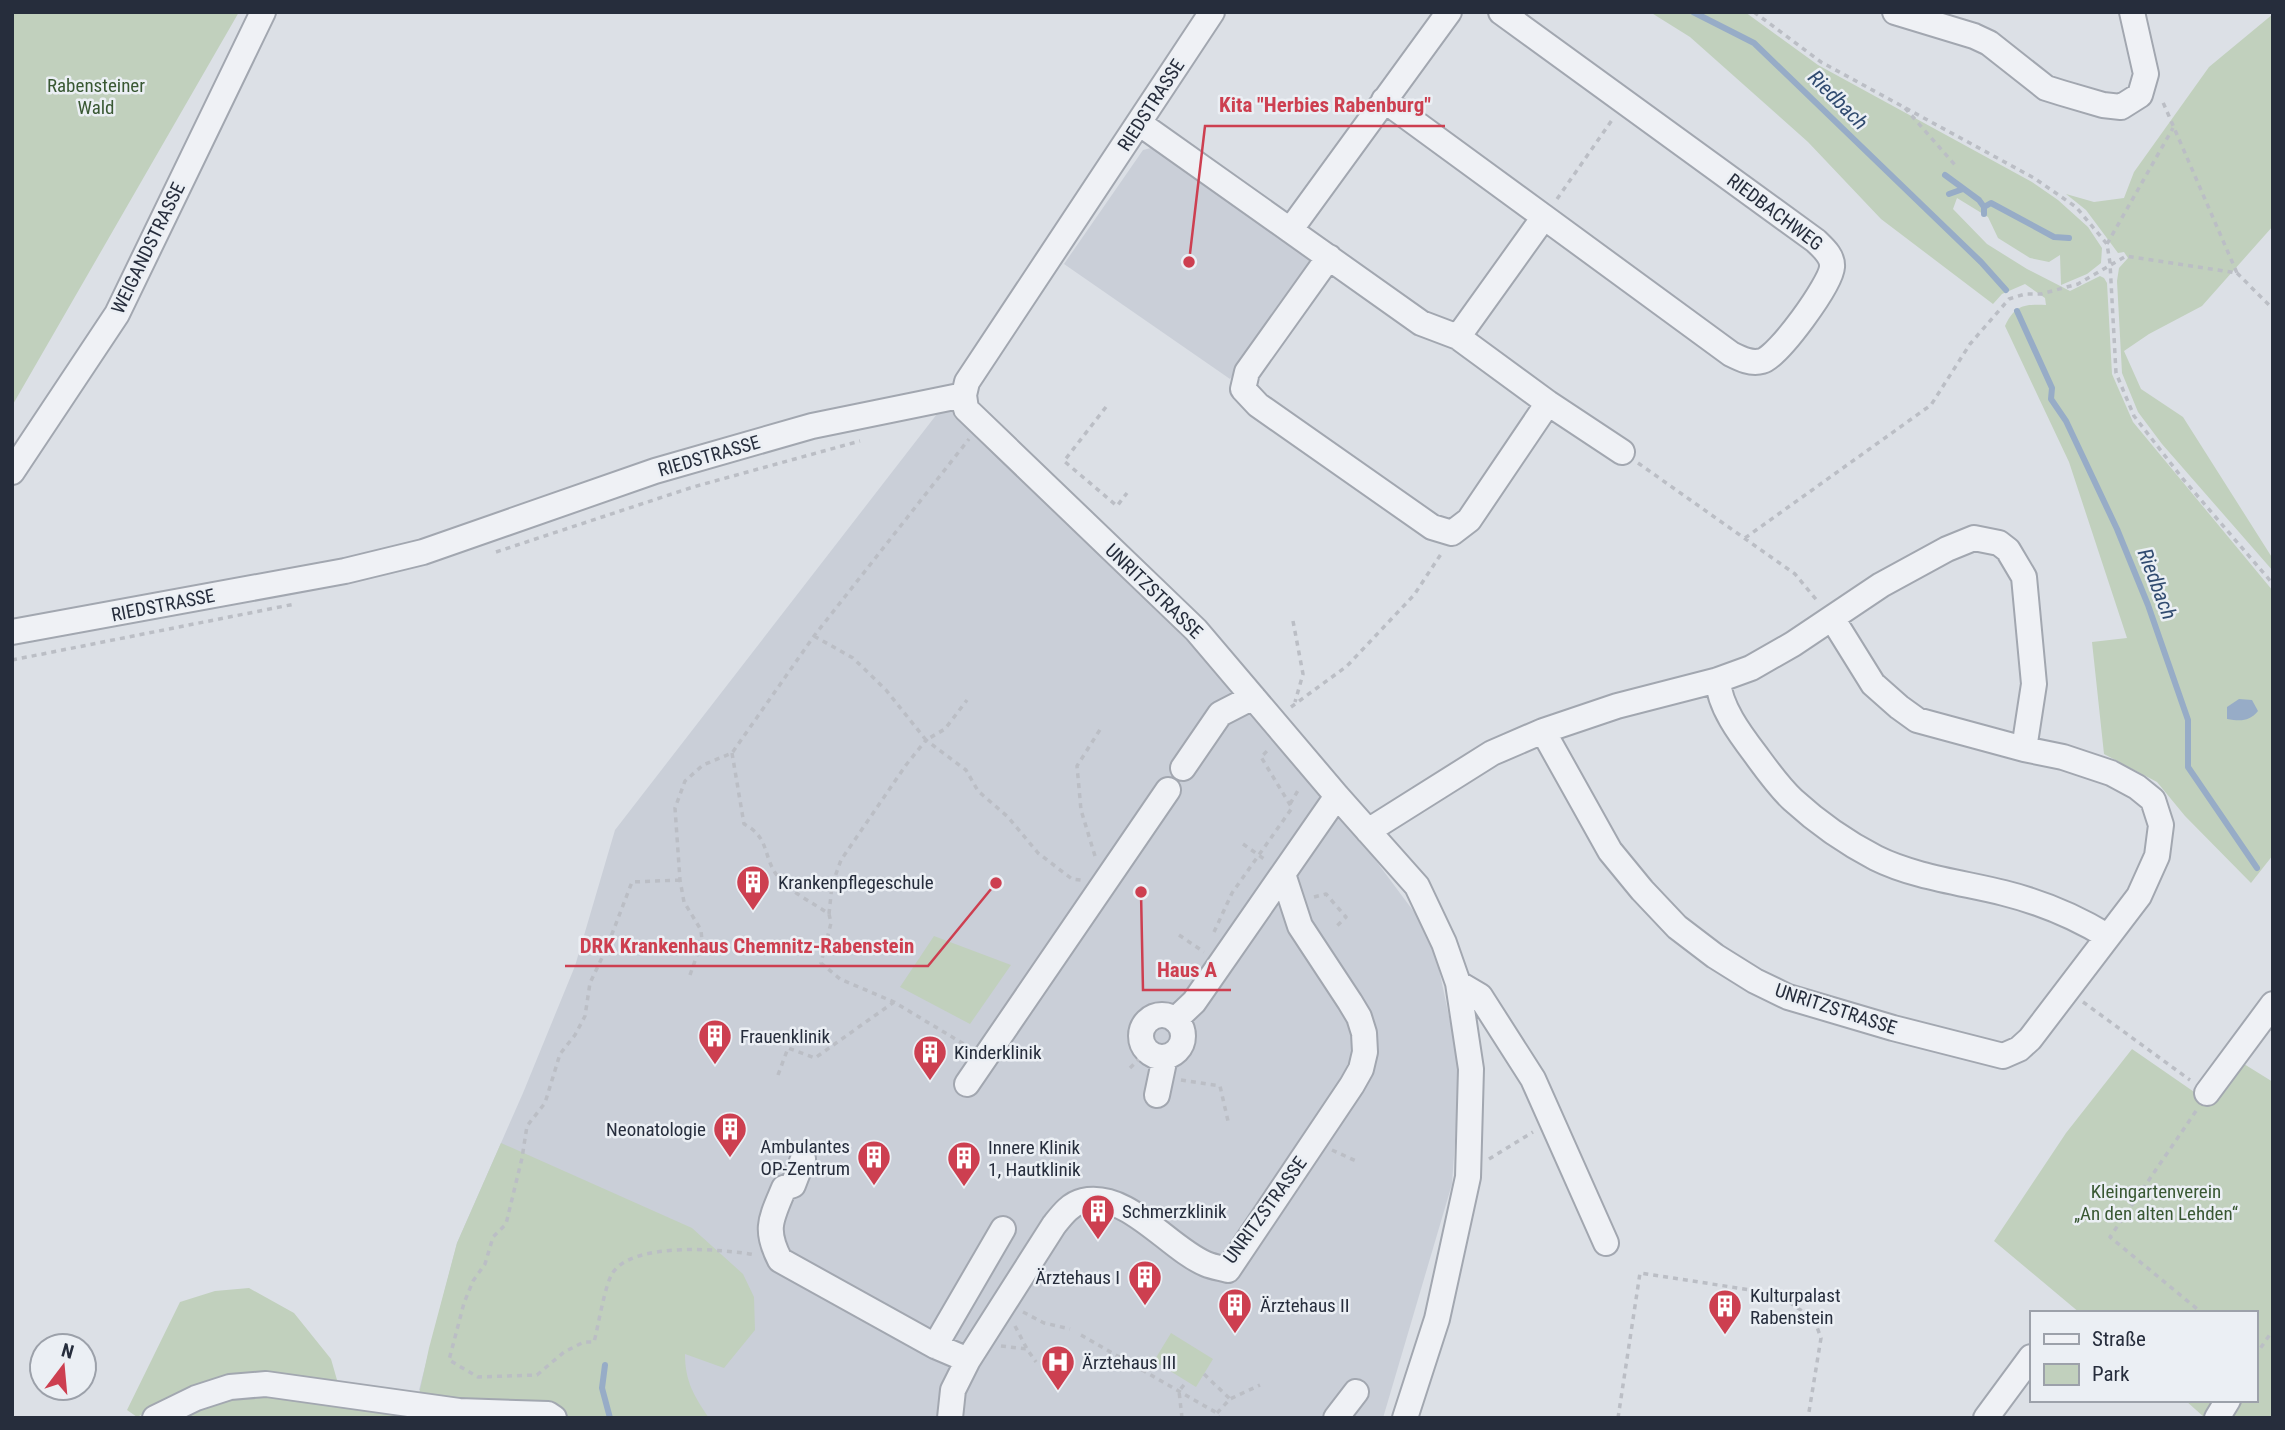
<svg xmlns="http://www.w3.org/2000/svg" width="2285" height="1430" font-family="'Roboto Condensed',sans-serif">
  <rect width="100%" height="100%" fill="#dce0e6"/>
  <path fill="#cacfd8" d="M1151,148L1163,151L1308,254L1311,260L1312,267L1230,379L1064,264L1143,150Z
    M947,401L1182,628L1347,822L1432,936L1460,1069L1452,1184L1383,1418H569L419,1390L457,1243L523,1093L575,966L615,830Z"/>
  <path fill="#c1d0bd" d="M12,12H239L12,406Z
    M1650,12H1745L1818,65L2032,182L2058,200L2088,227L2102,248L2101,263L2087,274L2061,285L2060,255L2049,262L2030,258L1998,238L1988,217L1957,198L1953,209L1987,244L2027,269L2070,291L2100,276L2104,278L2107,283L2112,374L2133,422L2273,591V855L2251,883L2185,816L2157,782L2104,754L2092,642L2127,638L2069,462L2005,326C2015,305 2024,304 2046,305L2045,298L2025,284L2002,294L1993,304L1881,219L1808,142L1690,37Z
    M2273,14V226L2202,306L2149,334L2124,351L2141,389L2183,417L2273,559V571L2162,444L2138,412L2122,373L2117,281L2119,268L2128,258L2124,252L2118,253L2086,210L2066,194L2094,202L2124,198L2134,172L2209,67Z
    M934,936L1011,965L970,1024L900,987Z
    M2132,1049L2213,1105L2244,1064L2273,1082V1418H2205L2185,1400H2255V1313H2080L1994,1241L2066,1133Z
    M501,1143L692,1228L743,1274L754,1297L755,1330L724,1368L685,1354C685,1381 694,1396 709,1418H172L237,1395L418,1399L429,1348L457,1243Z
    M249,1288L294,1313L331,1359L337,1380H315L189,1391L137,1417L127,1410L180,1302L215,1291Z
    M1171,1333L1213,1359L1196,1387L1154,1361Z"/>
  <path fill="#97acc7" d="M2239,699L2252,700L2258,711C2249,722 2240,721 2227,719V707Z"/>
  <g fill="none" stroke-linecap="round" stroke-linejoin="round">
    <path stroke="#97acc7" stroke-width="6" d="M1693,12L1754,43L1981,262L2006,290
      M1945,175L1979,200L1984,207V214
      M1949,194L1963,189
      M1984,207L1991,203L2054,237L2069,238
      M2017,311L2052,388L2051,399L2066,421L2117,529L2148,605L2188,720V767L2257,868
      M605,1365L602,1388L610,1418"/>
    <g stroke="#a2a7b0" stroke-width="28">
      <path id="minor" d="M1212,12L967,382L964,395L966,409L1196,630L1337,796L1417,886L1444,943L1458,983L1471,1069L1468,1177L1437,1319L1405,1418
        M1895,12L1974,36L1989,43L2046,88L2062,93L2103,105L2121,107L2140,95L2146,74L2132,12
        M1384,100L1544,217
        M1139,123L1421,323L1458,337L1548,403L1622,452
        M1291,229L1449,12
        M1329,257L1247,372L1243,389L1258,405L1432,527L1452,533L1469,520L1548,403
        M1458,337L1544,217L1731,354C1741,359 1751,364 1762,361C1778,357 1831,284 1832,267C1833,256 1823,248 1816,241L1501,12
        M12,472L117,314L263,12
        M12,632L345,571L423,552L655,471L812,426L964,395
        M1718,680C1719,706 1740,734 1756,755C1767,770 1779,787 1793,800C1817,822 1847,843 1876,858C1914,877 1964,883 2004,893C2040,902 2076,917 2107,936
        M1543,731L1610,851L1642,890L1677,927L1715,956L1755,981L1788,997L1893,1028L2003,1056L2019,1049L2030,1039L2139,896L2157,856L2161,825L2153,800L2137,787L2111,773L2063,757L2024,749L1917,720L1899,707L1873,684L1832,618
        M1183,768L1220,714L1253,697
        M1368,831L1492,753L1543,731L1617,706L1718,680L1751,668L1793,644L1881,585L1947,549L1974,538L1999,543L2008,550L2024,577L2034,684L2024,749
        M1458,983L1480,996L1533,1079L1606,1243
        M1141 1036a21 21 0 1 1 42 0a21 21 0 1 1-42 0Z
        M1175,1020L1194,1002L1337,796
        M967,1084L1168,790
        M2207,1093L2273,1004
        M1157,1095L1165,1057
        M803,1159L793,1185L784,1188C771,1219 764,1229 780,1260L935,1346L968,1360L953,1390L950,1418
        M935,1346L1003,1229
        M968,1360L1054,1225C1062,1215 1070,1204 1083,1201C1128,1191 1168,1248 1206,1264C1213,1267 1221,1268 1228,1270L1352,1085L1361,1069L1365,1052L1364,1033L1359,1017L1350,1002L1300,926L1283,874
        M155,1418L196,1398L230,1387L266,1384L459,1411L548,1414L554,1418
        M1336,1418L1356,1392
        M1986,1418L2031,1357
        M2217,1418L2228,1400"/>
    </g>
    <path stroke="#bbbec5" stroke-width="3.5" stroke-dasharray="5 5" stroke-linecap="butt" d="M1754,12L1821,62L2034,178L2076,207L2107,244L2110,263L2116,373L2134,416L2183,479L2273,584
      M1905,108L1955,165
      M1557,199L1612,120
      M2107,244L2173,128
      M2237,273L2273,309
      M1106,407L1064,461L1117,506L1127,493
      M1638,463L1795,574L1819,603
      M1745,538L1931,405L1970,344L2009,299L2025,294H2041L2078,284L2126,256L2237,273L2162,100
      M496,552L693,487L860,441
      M1293,621L1303,674L1295,702
      M814,636L853,658L886,690L926,740L945,729L967,700
      M12,660L295,604
      M1291,707L1347,666L1414,595L1443,551
      M732,753L744,824C771,838 762,858 779,878C789,891 815,904 829,914L831,923L821,963L840,979L894,1002L967,1046
      M1290,804L1300,787
      M1243,844L1267,861
      M1095,856L1081,810L1077,766L1101,728
      M680,880L632,882L607,947L590,983L585,1016L575,1035L560,1054L545,1103L527,1126L522,1158L506,1224L493,1237L485,1264L473,1281L464,1303L449,1360L478,1377L537,1375L564,1352L584,1342H594C598,1327 605,1285 612,1274C631,1241 724,1249 756,1255
      M1314,897L1326,894L1346,917L1335,928
      M829,914L832,885L841,860L906,765L926,740L966,770L978,791L1008,817L1038,853L1072,879L1081,880
      M1214,932L1232,893L1292,808L1261,757L1270,748
      M1179,935L1204,952
      M690,975L702,941L701,930L684,902L680,880L675,808L685,781L703,765L732,753L814,636L969,439
      M2083,1002L2190,1080
      M1130,1068L1143,1055
      M778,1075L788,1048L815,1058L894,1002
      M1181,1080L1220,1086L1228,1121
      M2196,1111L2110,1237L2202,1313
      M1332,1150L1356,1161
      M1489,1159L1533,1132
      M1023,1312L1044,1323L1070,1329
      M1015,1326L1027,1349
      M1081,1335L1217,1413L1219,1418
      M1001,1346L1027,1349L1036,1362
      M2255,1356L2273,1330
      M1204,1374L1230,1399
      M1217,1413L1230,1399L1260,1385
      M1182,1418L1179,1391L1187,1381
      M1618,1418L1640,1273L1777,1294L1814,1319L1821,1338L1808,1418"/>
    <use href="#minor" stroke="#eff1f5" stroke-width="24"/>
  </g>
  <defs>
    <g id="building-pin" transform="scale(1.75)"><path d="M0 17L-7.5 6A9.5 9.5 0 1 1 7.5 6Z" fill="#cd3f50" stroke="#ebeff4"/><path d="M-4-6H4V6H1V3H-1V6H-4ZM-2.5-4.3h1.7v1.8h-1.7ZM.8-4.3h1.7v1.8H.8ZM-2.5-1h1.7V.8h-1.7ZM.8-1h1.7V.8H.8Z" fill="#fff"/></g>
    <g id="hospital-pin" transform="scale(1.75)"><path d="M0 17L-7.5 6A9.5 9.5 0 1 1 7.5 6Z" fill="#cd3f50" stroke="#ebeff4"/><path d="M-5-5h3v3.5h4V-5h3V5h-3V1.5h-4V5h-3Z" fill="#fff"/></g>
  </defs>
  <g fill-rule="evenodd">
    <use href="#building-pin" x="753" y="882"/>
    <use href="#building-pin" x="715" y="1036"/>
    <use href="#building-pin" x="930" y="1052"/>
    <use href="#building-pin" x="730" y="1129"/>
    <use href="#building-pin" x="874" y="1157"/>
    <use href="#building-pin" x="964" y="1158"/>
    <use href="#building-pin" x="1098" y="1211"/>
    <use href="#building-pin" x="1145" y="1277"/>
    <use href="#building-pin" x="1235" y="1305"/>
    <use href="#building-pin" x="1725" y="1306"/>
    <use href="#hospital-pin" x="1058" y="1362"/>
  </g>
  <g text-anchor="middle" dominant-baseline="central" stroke-width="5" stroke-linejoin="round" paint-order="stroke">
    <g font-size="19" fill="#395833" stroke="#ebeff4">
      <text x="96" y="85">Rabensteiner<tspan x="96" dy="22">Wald</tspan></text>
      <text x="2156" y="1191">Kleingartenverein<tspan x="2156" dy="22">„An den alten Lehden“</tspan></text>
    </g>
    <g font-size="19" fill="#262d3c" stroke="#ebeff4">
      <text transform="translate(1151 105) rotate(-57)">RIEDSTRASSE</text>
      <text transform="translate(1775 212) rotate(37)">RIEDBACHWEG</text>
      <text transform="translate(148 248) rotate(-64)">WEIGANDSTRASSE</text>
      <text transform="translate(709 456) rotate(-16)">RIEDSTRASSE</text>
      <text transform="translate(1154 591) rotate(44)">UNRITZSTRASSE</text>
      <text transform="translate(163 605) rotate(-11)">RIEDSTRASSE</text>
      <text transform="translate(1836 1009) rotate(18)">UNRITZSTRASSE</text>
      <text transform="translate(1265 1210) rotate(-54)">UNRITZSTRASSE</text>
    </g>
    <g font-size="19" fill="#262d3c" stroke="#ebeff4" text-anchor="start">
      <text x="778" y="882">Krankenpflegeschule</text>
      <text x="740" y="1036">Frauenklinik</text>
      <text x="954" y="1052">Kinderklinik</text>
      <text x="706" y="1129" text-anchor="end">Neonatologie</text>
      <text x="850" y="1146" text-anchor="end">Ambulantes<tspan x="850" dy="22">OP-Zentrum</tspan></text>
      <text x="988" y="1147">Innere Klinik<tspan x="988" dy="22">1, Hautklinik</tspan></text>
      <text x="1122" y="1211">Schmerzklinik</text>
      <text x="1120" y="1277" text-anchor="end">Ärztehaus I</text>
      <text x="1750" y="1295">Kulturpalast<tspan x="1750" dy="22">Rabenstein</tspan></text>
      <text x="1260" y="1305">Ärztehaus II</text>
      <text x="1082" y="1362">Ärztehaus III</text>
    </g>
    <g font-size="21" font-style="italic" fill="#314b70" stroke="#ebeff4">
      <text transform="translate(1838 100) rotate(45)">Riedbach</text>
      <text transform="translate(2157 584) rotate(69)">Riedbach</text>
    </g>
  </g>
  <path fill="none" stroke="#cd3f50" stroke-width="2.5" d="M1189 262L1205 126H1445M996 883L928 966H565M1141 892L1143 990H1231"/>
  <g fill="#cd3f50" stroke="#ebeff4" stroke-width="2.5">
    <circle cx="1189" cy="262" r="7"/>
    <circle cx="996" cy="883" r="7"/>
    <circle cx="1141" cy="892" r="7"/>
  </g>
  <g font-size="21" text-anchor="middle" font-weight="bold" fill="#cd3f50" stroke="#ebeff4" stroke-width="5" stroke-linejoin="round" paint-order="stroke">
    <text x="1325" y="112">Kita "Herbies Rabenburg"</text>
    <text x="747" y="953">DRK Krankenhaus Chemnitz-Rabenstein</text>
    <text x="1187" y="977">Haus A</text>
  </g>
  <rect width="2285" height="1430" fill="none" stroke="#262d3c" stroke-width="28"/>
  <rect x="2030" y="1311" width="228" height="91" fill="#ebeff4" stroke="#9ca1aa" stroke-width="2"/>
  <rect x="2044" y="1334" width="35" height="10" fill="#eff1f5" stroke="#9ca1aa" stroke-width="2"/>
  <text x="2092" y="1346" font-size="21" fill="#262d3c">Straße</text>
  <rect x="2044" y="1364" width="35" height="21" fill="#c1d0bd" stroke="#9ca1aa" stroke-width="2"/>
  <text x="2092" y="1381" font-size="21" fill="#262d3c">Park</text>
  <g transform="translate(63 1367) rotate(16)"><circle r="33" fill="#ebeff4" stroke="#9ca1aa" stroke-width="2"/>
  <path d="M0-5L12 26L0 18L-12 26Z" fill="#cd3f50"/>
  <text y="-10" font-size="19" font-weight="bold" text-anchor="middle" fill="#262d3c">N</text>
  </g>
</svg>
